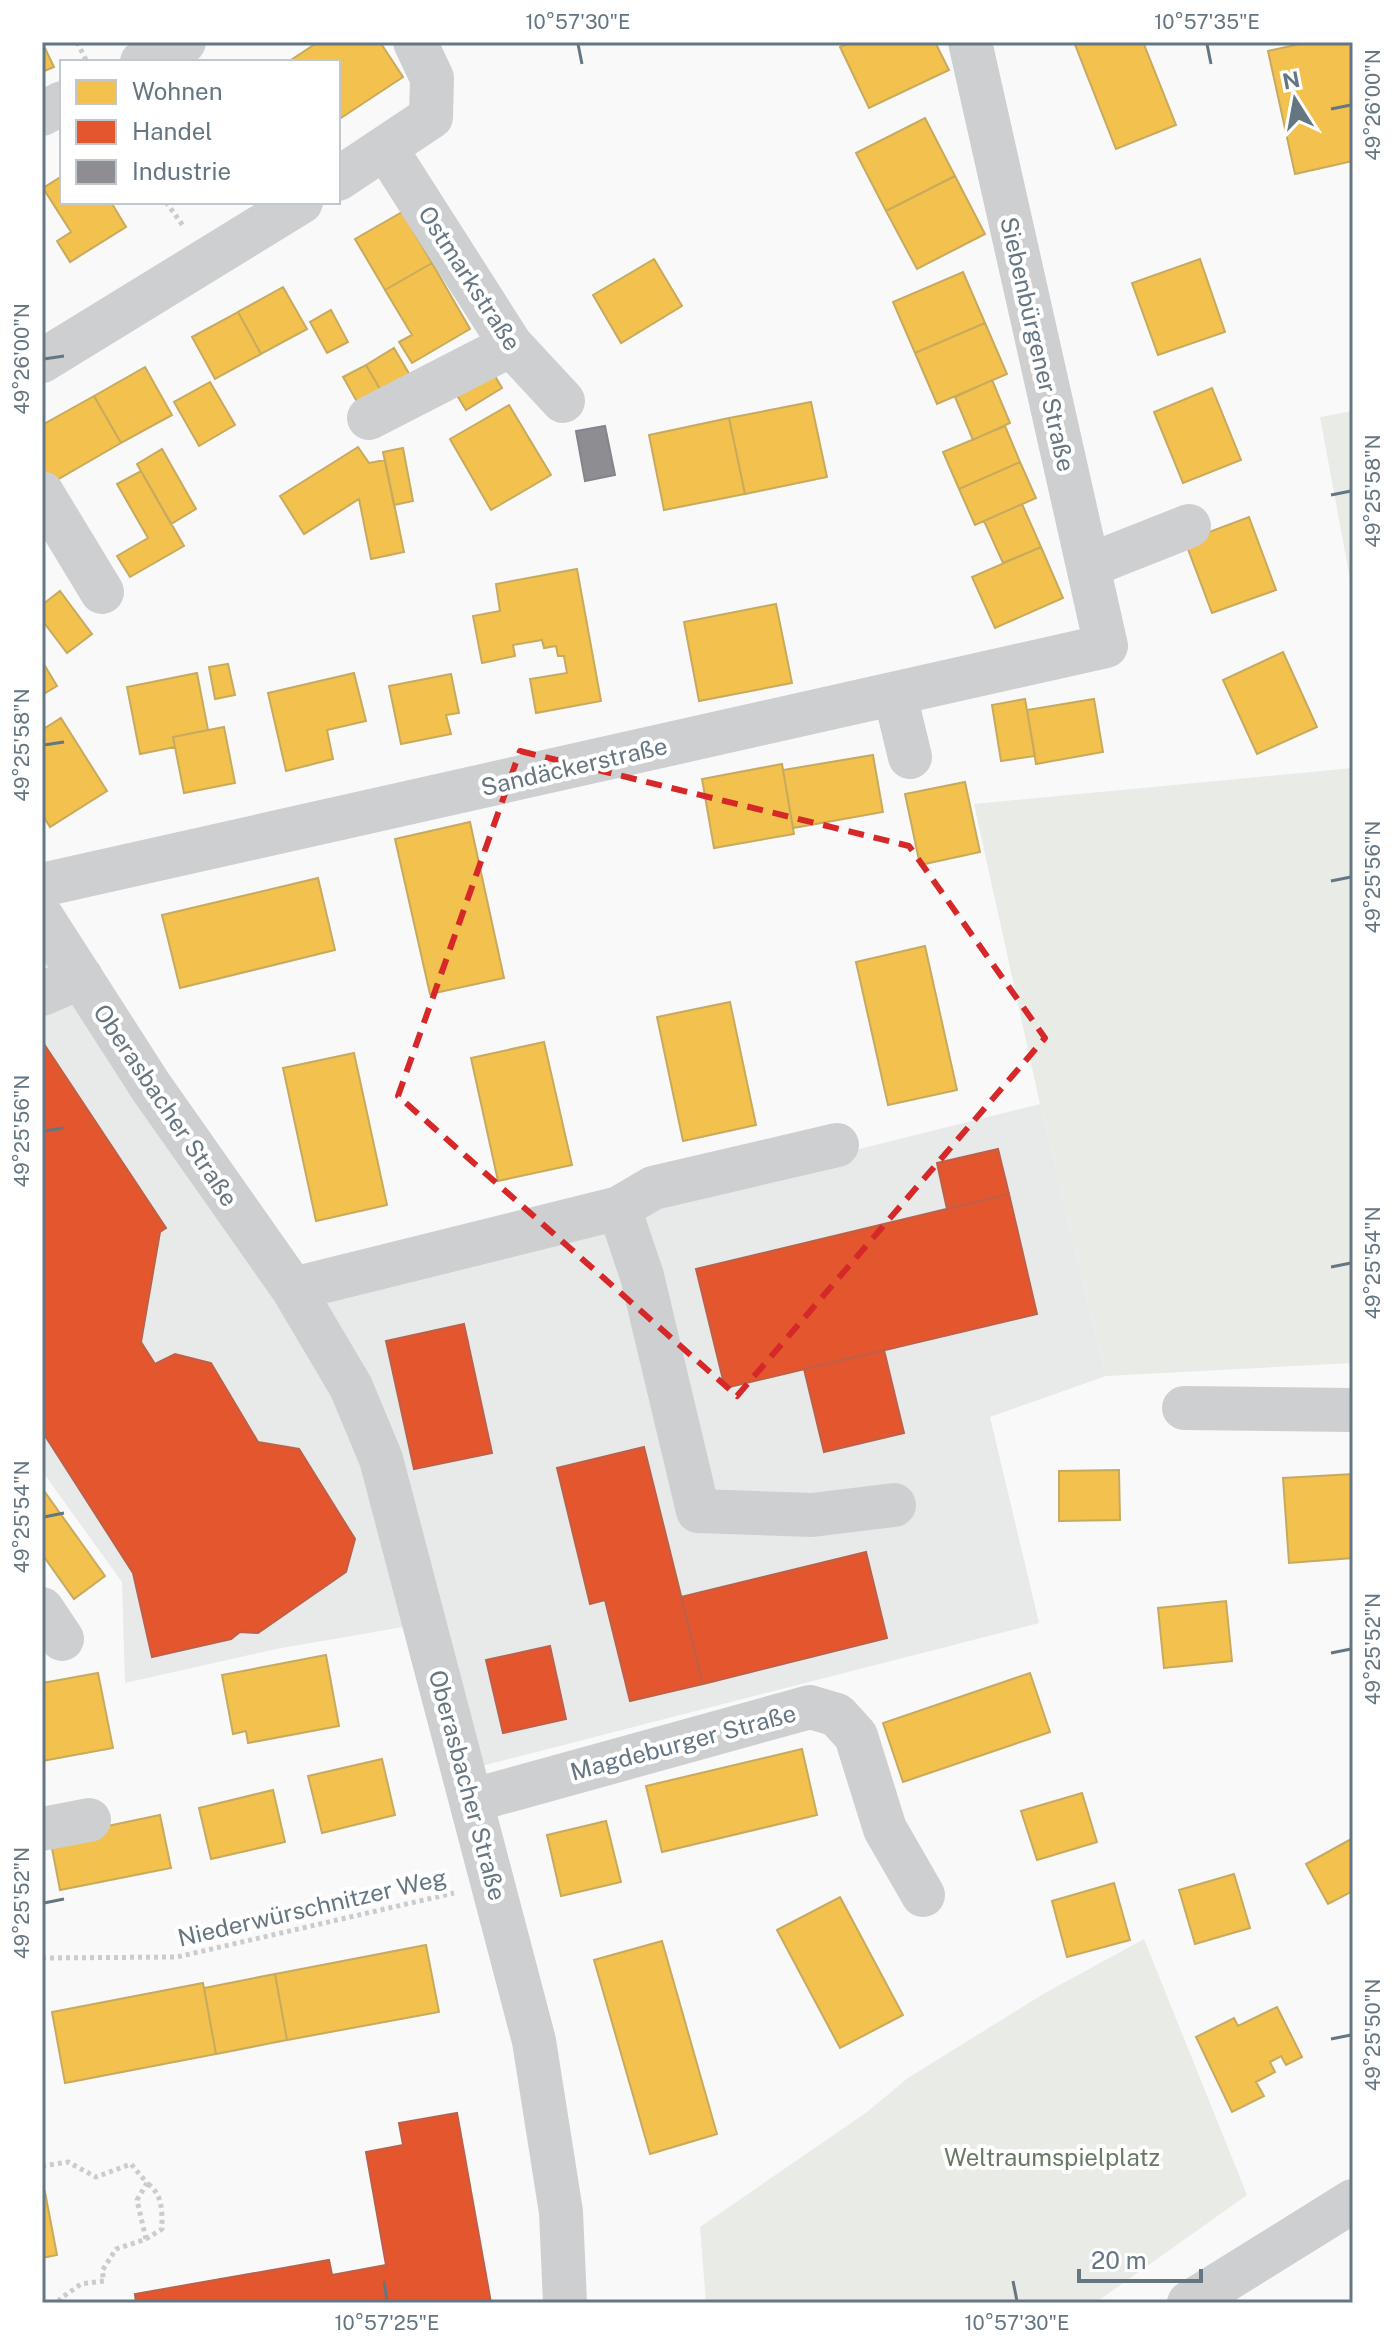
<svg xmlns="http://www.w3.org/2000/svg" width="1395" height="2345" font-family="'Public Sans',sans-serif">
  <rect width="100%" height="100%" fill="#f9f9f9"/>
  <path fill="#e8e9e9" d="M42,904L289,1291L1040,1104L1106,1376L990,1417L1039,1623L474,1768L432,1622L276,1649L125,1683L122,1582L42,1471Z"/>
  <path fill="#e8ebe6" d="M1353,411V595L1320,417Z
    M1353,768V1363L1106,1376L1040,1104L974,804Z
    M1144,1939L1247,2195L1095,2303H706L700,2227L867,2112L908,2078L1045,1993Z"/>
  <path fill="#f2c14e" stroke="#c8aa5e" stroke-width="2" d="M42,42L54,67L42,72Z
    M318,42H380L403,77L338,120V62H288Z
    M851,42H935L949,70L869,108L840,47Z
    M1074,42H1143L1176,125L1116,149Z
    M1309,42H1352L1353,161L1295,174L1268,51Z
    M925,118L955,176L886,211L856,153Z
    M62,176V202H111L126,227L70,262L57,241L71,232L43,188Z
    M955,176L985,234L917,269L886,211Z
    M402,212L432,263L385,290L355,239Z
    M654,259L682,306L621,343L593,295Z
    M1200,259L1225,332L1158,355L1132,283Z
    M432,263L470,329L412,363L399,342L412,335L385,290Z
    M963,272L985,323L915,353L893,302Z
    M283,287L307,329L261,354L238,312Z
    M331,310L348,342L327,353L310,322Z
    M238,312L261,354L215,379L192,337Z
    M985,323L1007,374L937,404L915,353Z
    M394,348L411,377L383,394L366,365Z
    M486,361L502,388L466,410L449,382Z
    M366,365L383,394L360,407L343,377Z
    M145,367L172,415L121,443L94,396Z
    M992,380L1010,423L973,440L955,397Z
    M210,382L235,425L199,446L174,402Z
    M1212,388L1241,460L1183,483L1154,412Z
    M94,396L121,443L48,485L42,474V425Z
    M811,402L827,477L745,494L729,418Z
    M509,405L551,475L491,510L450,439Z
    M729,418L745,494L664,510L649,435Z
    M1005,426L1020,462L959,489L943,452Z
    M358,447L369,463L385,460L404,552L371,559L359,499L304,534L280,496Z
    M403,448L413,501L394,505L383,452Z
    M162,449L196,509L171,524L137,464Z
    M1020,462L1036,498L975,525L959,489Z
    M141,471L184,546L130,577L117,556L148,538L117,484Z
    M1022,504L1041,547L1003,563L984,521Z
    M1249,517L1276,590L1212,613L1185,541Z
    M1041,547L1063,598L995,628L972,577Z
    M577,569L601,701L536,713L530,679L567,673L564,656H558L556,646L544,648L542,640L513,645L515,656L482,663L473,616L500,611L496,584Z
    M60,591L92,634L67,653L42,620V605Z
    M776,604L792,683L699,701L684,622Z
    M1283,652L1317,727L1257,754L1223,680Z
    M42,661L57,686L42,695Z
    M228,664L235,695L215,699L209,667Z
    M197,673L208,730L173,737L175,747L140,754L127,687Z
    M354,673L366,721L327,730L333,759L286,771L268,693Z
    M451,674L459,713L446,715L451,734L401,744L389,686Z
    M1025,699L1035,756L1001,761L992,705Z
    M1094,699L1103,752L1036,764L1027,710Z
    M61,718L107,791L50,827L42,814V730Z
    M224,727L235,783L184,793L173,737Z
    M873,755L883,812L793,828L783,770Z
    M782,764L794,834L714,848L702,779Z
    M965,782L980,852L920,865L905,794Z
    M470,822L504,978L430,994L395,839Z
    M318,878L335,950L180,988L162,915Z
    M925,946L957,1090L888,1105L856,962Z
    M730,1002L756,1125L683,1141L657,1017Z
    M544,1042L572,1165L498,1181L471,1058Z
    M354,1053L387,1205L316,1221L283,1068Z
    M1119,1470L1120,1520L1059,1521V1471Z
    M1353,1474V1558L1289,1563L1283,1478Z
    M42,1488L105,1576L74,1599L42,1554Z
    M1226,1601L1232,1661L1164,1668L1158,1608Z
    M326,1655L339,1726L248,1743L246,1731L233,1734L222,1675Z
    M98,1673L113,1748L42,1761V1683Z
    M1030,1673L1050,1732L903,1782L883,1723Z
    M802,1749L817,1815L662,1852L646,1786Z
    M382,1759L395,1815L322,1833L308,1776Z
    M273,1790L285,1842L211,1859L199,1808Z
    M1082,1793L1097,1842L1037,1860L1021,1811Z
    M160,1815L171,1868L60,1890L50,1838Z
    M606,1821L621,1882L561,1896L547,1835Z
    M1353,1838V1891L1328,1904L1306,1864Z
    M1234,1874L1250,1928L1195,1944L1179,1890Z
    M1114,1883L1130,1940L1067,1957L1052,1901Z
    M840,1897L903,2015L840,2048L777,1930Z
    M662,1941L717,2134L650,2154L594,1960Z
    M426,1945L439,2012L287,2040L275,1974Z
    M275,1974L287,2040L216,2054L204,1988Z
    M203,1983L216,2054L65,2083L52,2012Z
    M1277,2007L1302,2057L1286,2065L1281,2056L1270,2062L1275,2072L1256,2082L1264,2096L1232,2112L1196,2037L1234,2018L1238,2026Z
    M45,2192L57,2255L42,2258V2193Z"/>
  <path fill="#e4572e" stroke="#be6048" stroke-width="2" d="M44,1044L166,1228L160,1232L141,1342L155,1364L175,1354L211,1363L258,1442L299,1449L355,1539L346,1572L258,1633L240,1632L231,1639L152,1657L133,1573L42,1431Z
    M998,1149L1009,1194L947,1209L937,1163Z
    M1009,1194L1037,1314L725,1388L696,1269Z
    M464,1324L492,1453L414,1469L386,1341Z
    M884,1350L904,1433L824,1452L804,1369Z
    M644,1447L703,1684L630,1701L605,1600L590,1604L557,1468Z
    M866,1552L887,1638L703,1684L681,1597Z
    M550,1646L566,1719L503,1733L486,1660Z
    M457,2113L491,2303H136L135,2294L329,2260L332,2275L386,2265L366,2152L403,2145L399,2123Z"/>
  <path fill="#8d8d92" stroke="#81868e" stroke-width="2" d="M605,426L615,475L585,481L576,431Z"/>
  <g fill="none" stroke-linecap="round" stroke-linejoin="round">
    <path stroke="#cbcccd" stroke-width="5" stroke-dasharray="4 4" stroke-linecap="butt" d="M77,42L87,62
      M166,202L184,227
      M42,1958L177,1957L454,1893
      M42,2166L68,2162L96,2177L131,2164L147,2183L137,2200L146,2239L116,2249L102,2271L104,2281L81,2284L60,2299L61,2303
      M146,2239L162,2229C162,2210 163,2195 147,2183"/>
    <path stroke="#cecfd0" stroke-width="44" d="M142,62L184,42
      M42,114L62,103
      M386,149L511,345L563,401
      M338,179L431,117L432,78L415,42
      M42,361L301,202
      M369,418L511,345
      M42,493L102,592
      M1088,566L1189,526
      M895,695L910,757
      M42,885L1106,646L970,42
      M42,917L151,1087L293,1289L351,1387L381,1459L534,2041L561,2212L565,2303
      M42,994L81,977
      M619,1208L642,1276L698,1511L812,1515L894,1505
      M293,1289L619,1208L653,1188L837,1145
      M1184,1408L1353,1410
      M42,1609L62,1639
      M474,1800L810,1707L837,1715L856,1736L885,1829L923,1895
      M42,1829L89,1820
      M1189,2303L1353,2201"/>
  </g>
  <path fill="none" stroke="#d62828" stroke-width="6" stroke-dasharray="16 10" stroke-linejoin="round" d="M520,751L909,846L1045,1038L737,1396L398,1096Z"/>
  <path fill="none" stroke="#657683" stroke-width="3" d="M578,44L582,64M1207,44L1211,64M1331,109L1351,105M44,359L64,356M1331,495L1351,491M44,745L64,742M1331,881L1351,877M44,1131L64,1128M1331,1267L1351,1263M44,1517L64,1513M1331,1653L1351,1649M44,1903L64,1899M1331,2039L1351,2035M384,2281L387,2301M1013,2281L1017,2301"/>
  <g text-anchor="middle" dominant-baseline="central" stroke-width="8" stroke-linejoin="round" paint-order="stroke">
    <g font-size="24" fill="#657683" stroke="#fff">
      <text transform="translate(470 278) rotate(57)">Ostmarkstraße</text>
      <text transform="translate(1038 344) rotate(77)">Siebenbürgener Straße</text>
      <text transform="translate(574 766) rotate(-13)">Sandäckerstraße</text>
      <text transform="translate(166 1105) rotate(56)">Oberasbacher Straße</text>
      <text transform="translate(683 1742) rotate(-15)">Magdeburger Straße</text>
      <text transform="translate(468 1785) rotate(75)">Oberasbacher Straße</text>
      <text transform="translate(312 1907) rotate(-13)">Niederwürschnitzer Weg</text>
    </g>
    <g font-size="24" fill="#687a64" stroke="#fff">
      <text x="1052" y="2157">Weltraumspielplatz</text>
    </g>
  </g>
  <rect width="1395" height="2345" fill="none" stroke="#ffffff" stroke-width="88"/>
  <rect x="60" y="60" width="280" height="144" fill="#ffffff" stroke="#c1c8cd" stroke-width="2"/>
  <rect x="76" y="80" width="40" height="24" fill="#f2c14e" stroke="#c1c8cd" stroke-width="2"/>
  <text x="132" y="100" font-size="24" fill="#657683">Wohnen</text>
  <rect x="76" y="120" width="40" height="24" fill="#e4572e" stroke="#c1c8cd" stroke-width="2"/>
  <text x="132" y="140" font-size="24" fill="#657683">Handel</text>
  <rect x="76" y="160" width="40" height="24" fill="#8d8d92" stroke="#c1c8cd" stroke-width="2"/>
  <text x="132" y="180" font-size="24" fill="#657683">Industrie</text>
  <g transform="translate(1295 100) rotate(349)" stroke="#ffffff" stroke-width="6" paint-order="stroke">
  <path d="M0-6L14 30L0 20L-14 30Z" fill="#657683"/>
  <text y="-12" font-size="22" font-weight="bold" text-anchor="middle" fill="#657683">N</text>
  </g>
  <path d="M1079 2269v12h122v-12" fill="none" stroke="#657683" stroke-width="4"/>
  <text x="1091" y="2269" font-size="24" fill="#657683" stroke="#ffffff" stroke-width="6" paint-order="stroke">20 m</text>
  <rect x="44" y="44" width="1307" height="2257" fill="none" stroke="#657683" stroke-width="3"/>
  <g font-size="20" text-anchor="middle" fill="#657683">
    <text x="578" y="29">10°57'30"E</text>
    <text x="1207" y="29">10°57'35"E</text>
    <text transform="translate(1373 105) rotate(-90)" y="7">49°26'00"N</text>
    <text transform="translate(22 359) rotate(-90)" y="7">49°26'00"N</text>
    <text transform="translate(1373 491) rotate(-90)" y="7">49°25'58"N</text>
    <text transform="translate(22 745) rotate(-90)" y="7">49°25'58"N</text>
    <text transform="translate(1373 877) rotate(-90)" y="7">49°25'56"N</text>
    <text transform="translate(22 1131) rotate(-90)" y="7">49°25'56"N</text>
    <text transform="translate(1373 1263) rotate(-90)" y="7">49°25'54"N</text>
    <text transform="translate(22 1517) rotate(-90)" y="7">49°25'54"N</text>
    <text transform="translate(1373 1649) rotate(-90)" y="7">49°25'52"N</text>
    <text transform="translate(22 1903) rotate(-90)" y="7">49°25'52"N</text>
    <text transform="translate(1373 2035) rotate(-90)" y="7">49°25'50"N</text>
    <text x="387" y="2330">10°57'25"E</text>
    <text x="1017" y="2330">10°57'30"E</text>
  </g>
</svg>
